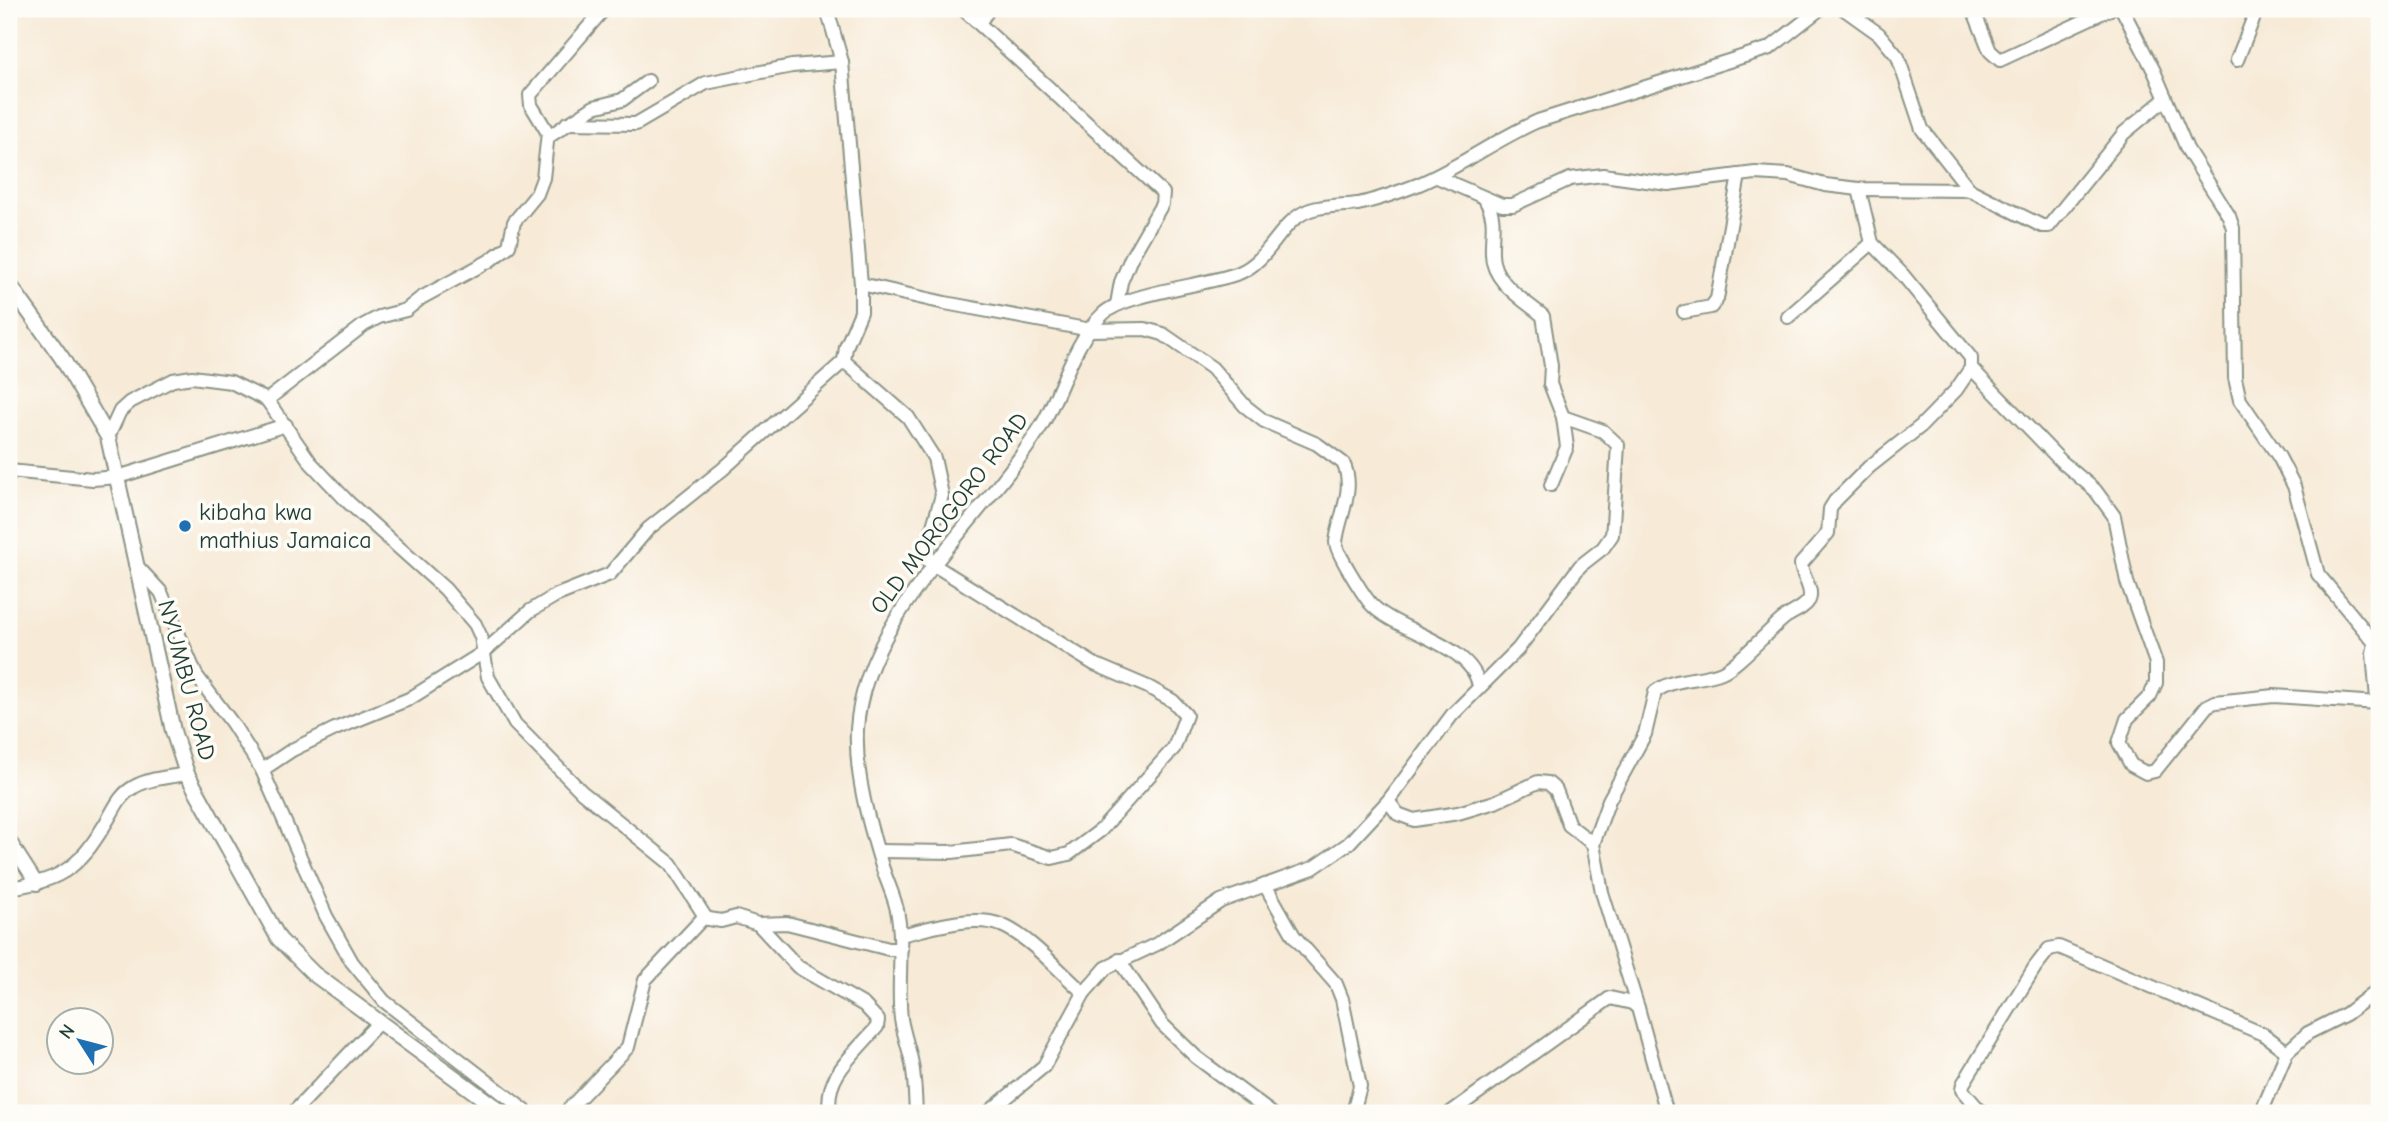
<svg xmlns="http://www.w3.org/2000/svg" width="2388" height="1122" viewBox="0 0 2388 1122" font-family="'Comic Neue',sans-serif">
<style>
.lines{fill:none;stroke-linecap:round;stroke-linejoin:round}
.minor-casing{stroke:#8b9486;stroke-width:16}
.tertiary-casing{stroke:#8b9486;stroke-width:18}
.minor{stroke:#fff;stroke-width:12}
.tertiary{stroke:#fff;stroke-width:14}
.poi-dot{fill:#1f6fb2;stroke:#fdfcf7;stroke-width:2.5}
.labels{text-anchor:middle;stroke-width:7;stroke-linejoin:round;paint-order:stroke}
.poi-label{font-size:24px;fill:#1f3d34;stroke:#fdfcf7;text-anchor:start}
.street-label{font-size:24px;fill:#1f3d34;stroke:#fdfcf7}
</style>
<rect width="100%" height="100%" fill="#fdfcf7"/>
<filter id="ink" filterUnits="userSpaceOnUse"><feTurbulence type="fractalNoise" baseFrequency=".0143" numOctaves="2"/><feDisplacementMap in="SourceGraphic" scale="14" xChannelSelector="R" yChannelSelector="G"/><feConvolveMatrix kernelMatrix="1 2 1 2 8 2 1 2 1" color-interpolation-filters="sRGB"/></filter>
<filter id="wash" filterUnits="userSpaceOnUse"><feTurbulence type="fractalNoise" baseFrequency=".00686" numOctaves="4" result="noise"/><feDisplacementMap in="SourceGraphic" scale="28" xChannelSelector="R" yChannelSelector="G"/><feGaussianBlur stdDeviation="1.57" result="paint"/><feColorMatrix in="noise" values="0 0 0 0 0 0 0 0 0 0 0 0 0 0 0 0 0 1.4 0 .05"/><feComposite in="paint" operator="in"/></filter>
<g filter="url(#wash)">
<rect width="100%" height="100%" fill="#f7ead7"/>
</g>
<g filter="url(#ink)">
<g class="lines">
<defs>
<g id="minor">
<polyline points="827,9 842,62 861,284 861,312 846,347 844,361 908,417 934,458 942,495 927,547 929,562 1094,664 1148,687 1173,701 1186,715 1174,748 1101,830 1069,854 1052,858 1011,845 952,852 878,851"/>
<polyline points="963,9 1163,193 1162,204 1131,258 1121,282 1117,304"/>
<polyline points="1844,9 1879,34 1898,57 1922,129 1970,190"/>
<polyline points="1973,9 1990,51 2000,60 2110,9"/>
<polyline points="2122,9 2154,71 2187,149 2229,216 2233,228 2235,378 2240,400 2279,457 2294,486 2318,574 2374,642"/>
<polyline points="979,23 989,9"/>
<polyline points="2237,60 2257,9"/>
<polyline points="567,123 636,124 706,83 792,66 842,62"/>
<polyline points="548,137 594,107 622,100 648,81"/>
<polyline points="1437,177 1502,205 1513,205 1570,179 1603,175 1668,184 1755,173 1788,175 1825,185 1859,189 1970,190 2042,226 2049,226 2124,133 2164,100"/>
<path d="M1486,201C1497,219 1491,233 1492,254C1492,282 1524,300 1543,316L1551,366L1550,384L1563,417L1567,447L1551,485"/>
<path d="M861,284L945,303L1091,330L1145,329L1163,334L1212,368L1245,406L1264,421L1317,444L1343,463C1356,488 1339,516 1336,542C1335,551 1363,594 1370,603C1395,632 1472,643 1479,686"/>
<polyline points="1684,312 1711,307 1717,299 1739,175"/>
<polyline points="1788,317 1872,243"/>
<polyline points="1971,368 2061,461 2095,490 2114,516 2127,582 2156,663 2156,683 2150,696 2127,719 2119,743 2131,765 2146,773 2155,771 2207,706 2215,702 2274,696 2378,703"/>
<polyline points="267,400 364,325 379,317 406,310 421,298 489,261 509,246 514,222 537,194 543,178 548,133 531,105 530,95 604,9"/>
<polyline points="108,437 120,411 130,402 173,380 192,377 231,382 267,400 311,463 348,502 445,589 475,624 481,637 488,677 515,724 582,792 671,864 706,918"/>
<polyline points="9,471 93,479 118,477 286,425"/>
<polyline points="135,564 161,592 196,675 232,723 262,770 326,916 352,962 384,1001 528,1113"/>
<polyline points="2379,624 2373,653 2379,721"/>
<polyline points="262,770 292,750 335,729 409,699 484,652 530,611 555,596 610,574 648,529 723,469 844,361"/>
<polyline points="1388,801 1398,814 1414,820 1458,813 1495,802 1538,782 1548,783 1556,790 1569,825 1593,844 1602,892 1638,1008"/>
<polyline points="9,840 37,884"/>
<path d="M1593,844L1609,800L1645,734L1655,692C1674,677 1701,681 1722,672C1738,665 1767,632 1783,619C1790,613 1804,609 1809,600C1814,589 1801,575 1801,564L1828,533L1830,509L1835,501L1869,467L1921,426L1956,390L1971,368V358L1903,275L1872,243L1859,189"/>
<polyline points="1265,885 1294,936 1336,984 1342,999 1360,1086 1353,1113"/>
<path d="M9,888C66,880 81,865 110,816C116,805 122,793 134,787C149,778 170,777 187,774"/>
<path d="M758,924L798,967L864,1005L878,1020L877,1027C857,1051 821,1079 831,1113"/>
<path d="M900,935C929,929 971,914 1001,925C1029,936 1061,973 1084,993"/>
<polyline points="1119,960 1162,1024 1196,1057 1271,1113"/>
<polyline points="293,1113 379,1022"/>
<polyline points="565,1113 628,1047 645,980 703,918 721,921 736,917 758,924 787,923 889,949 901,949"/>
<path d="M916,1113C915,1095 915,1076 911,1059C908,1045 903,1032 901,1019C897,984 904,950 898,916C896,898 886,881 881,863C868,820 855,775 857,729C864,616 981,522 1040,428C1062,393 1072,343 1103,314C1125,293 1204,286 1239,273C1271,260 1279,221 1310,210C1325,205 1343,206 1358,204C1377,200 1399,192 1417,185C1459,168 1496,139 1538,121L1770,48L1820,9"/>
<polyline points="988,1113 1044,1066 1084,993 1106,968 1157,944 1221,901 1313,868 1348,844 1388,801 1452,715 1518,649 1580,566 1603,548 1612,535 1613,524 1618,445 1603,431 1563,417"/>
<polyline points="1450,1113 1610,998 1632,1003 1638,1008 1667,1113"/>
<polyline points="1982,1113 1962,1090 1963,1084 2035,967 2049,949 2059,947 2263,1034 2287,1052"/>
<polyline points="2261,1113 2287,1052 2308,1033 2346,1014 2379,989"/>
</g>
<polyline id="tertiary" points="9,284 62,358 108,437 173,731 187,774 279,939 314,974 503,1113"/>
</defs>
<use href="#minor" class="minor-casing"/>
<use href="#tertiary" class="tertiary-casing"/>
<use href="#minor" class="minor"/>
<use href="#tertiary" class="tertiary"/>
</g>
</g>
<circle class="poi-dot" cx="185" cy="526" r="7"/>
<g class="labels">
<g class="poi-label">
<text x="199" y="520">kibaha kwa<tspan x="199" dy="28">mathius Jamaica</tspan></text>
</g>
<g class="street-label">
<text transform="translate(949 513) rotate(-53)" y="8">OLD MOROGORO ROAD</text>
<text transform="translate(187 680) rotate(75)" y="8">NYUMBU ROAD</text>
</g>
</g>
<rect width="2388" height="1122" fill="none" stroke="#fdfcf7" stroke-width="35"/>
<g transform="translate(80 1041) rotate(306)"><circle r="33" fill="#fdfcf7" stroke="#a4b0a9" stroke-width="2"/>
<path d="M0-5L12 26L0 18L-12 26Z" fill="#1f6fb2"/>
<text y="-10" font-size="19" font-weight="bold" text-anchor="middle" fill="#1f3d34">N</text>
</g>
</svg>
